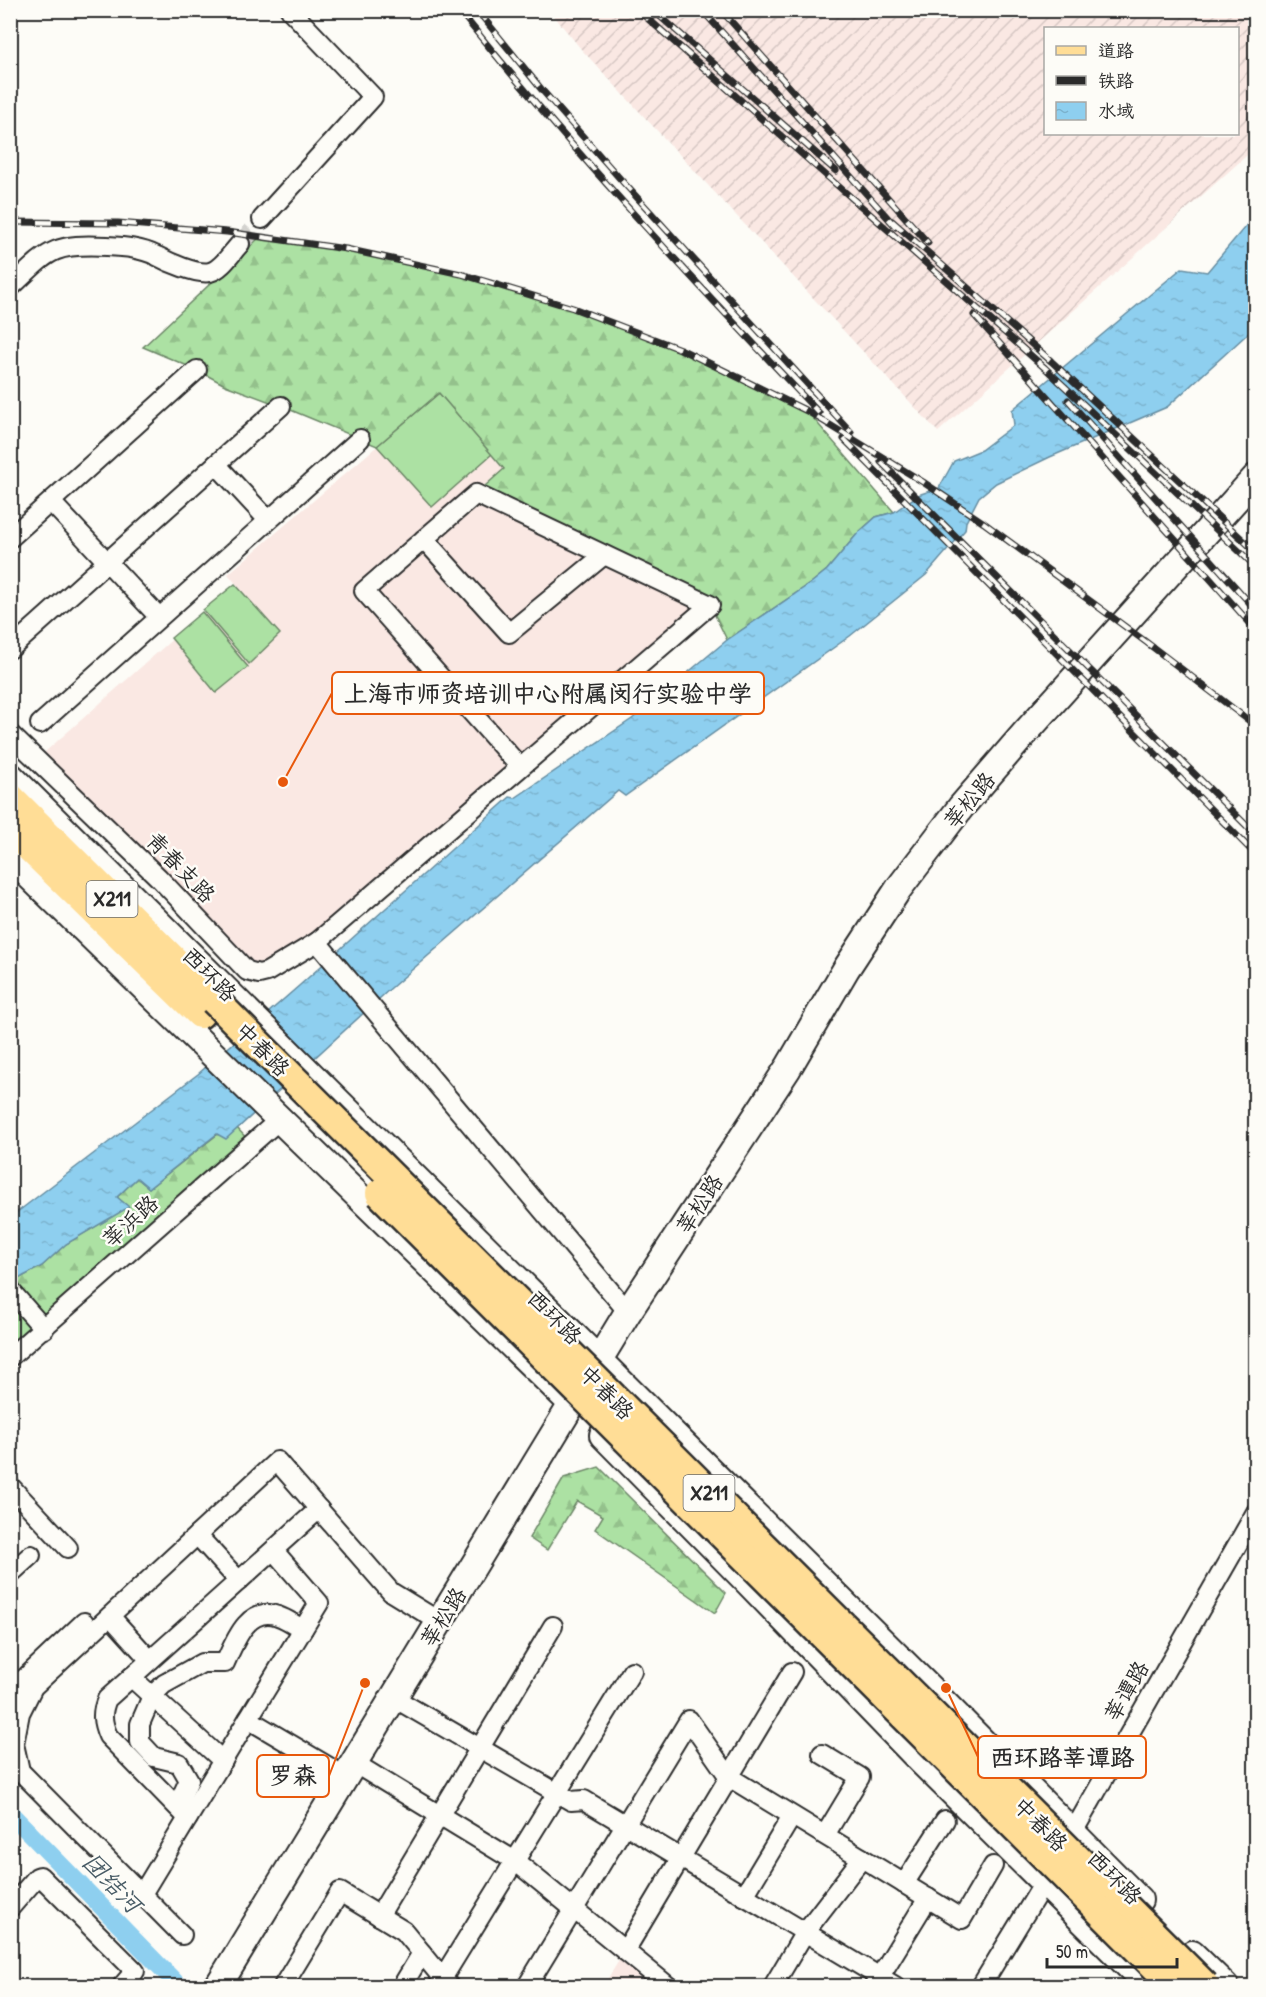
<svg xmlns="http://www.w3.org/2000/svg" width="1266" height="1997" viewBox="0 0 1266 1997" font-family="'Patrick Hand','LXGW WenKai TC',sans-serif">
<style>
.built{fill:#fae8e3}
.industrial{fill:url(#industrial-furrows);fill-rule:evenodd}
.grass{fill:#ace1a3;stroke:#6c8667;stroke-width:1.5}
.forest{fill:url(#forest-firs);stroke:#6c8667;stroke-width:1.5}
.water{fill:url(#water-ripples);stroke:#668da1;stroke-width:1.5}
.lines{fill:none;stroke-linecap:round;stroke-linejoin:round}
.canal{stroke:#8ecfef;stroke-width:18}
.street-tunnel{stroke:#d3d2ce;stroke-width:18;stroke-dasharray:18 9;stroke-linecap:butt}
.street-casing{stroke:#2b2b2b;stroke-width:22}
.secondary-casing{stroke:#2b2b2b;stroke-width:30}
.primary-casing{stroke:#2b2b2b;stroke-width:33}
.street{stroke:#fdfcf7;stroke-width:18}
.secondary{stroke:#fdfcf7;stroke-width:26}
.primary{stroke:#ffdd96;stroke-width:28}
.rail-casing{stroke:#2b2b2b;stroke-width:7}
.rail{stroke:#fdfcf7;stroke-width:4.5;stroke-dasharray:14;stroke-linecap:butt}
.primary-bridge-casing{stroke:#2b2b2b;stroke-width:33;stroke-linecap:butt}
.primary-bridge{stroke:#ffdd96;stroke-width:28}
.labels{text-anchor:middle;stroke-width:5;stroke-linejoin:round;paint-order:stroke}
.shield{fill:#fdfcf7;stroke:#6a6a68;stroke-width:1.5}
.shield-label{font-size:21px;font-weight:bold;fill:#2b2b2b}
.street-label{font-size:22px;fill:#2b2b2b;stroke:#fdfcf7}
.water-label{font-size:24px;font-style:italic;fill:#495c66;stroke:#fdfcf7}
.leader{fill:none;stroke:#e8590c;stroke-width:2}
.callout-dot{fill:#e8590c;stroke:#fdfcf7;stroke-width:2}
.callout{fill:#fdfcf7;stroke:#e8590c;stroke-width:2}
.callout-label{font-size:24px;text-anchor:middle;font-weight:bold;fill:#2b2b2b}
</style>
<defs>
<pattern id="industrial-furrows" width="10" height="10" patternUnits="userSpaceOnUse" patternTransform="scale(1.5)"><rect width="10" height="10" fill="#fae8e3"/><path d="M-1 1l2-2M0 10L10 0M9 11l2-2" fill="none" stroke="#d6c7c3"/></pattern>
<pattern id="forest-firs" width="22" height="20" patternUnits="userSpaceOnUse" patternTransform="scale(1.5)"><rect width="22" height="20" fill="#ace1a3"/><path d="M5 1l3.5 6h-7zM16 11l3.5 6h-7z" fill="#94c18c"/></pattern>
<pattern id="water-ripples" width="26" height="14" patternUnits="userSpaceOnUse" patternTransform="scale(1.5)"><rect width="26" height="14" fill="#8ecfef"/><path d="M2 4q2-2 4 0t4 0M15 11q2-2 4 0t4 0" fill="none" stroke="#7bb2cd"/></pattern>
</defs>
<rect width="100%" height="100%" fill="#fdfcf7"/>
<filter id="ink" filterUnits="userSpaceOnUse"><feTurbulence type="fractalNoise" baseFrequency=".0167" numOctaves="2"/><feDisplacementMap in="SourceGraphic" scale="12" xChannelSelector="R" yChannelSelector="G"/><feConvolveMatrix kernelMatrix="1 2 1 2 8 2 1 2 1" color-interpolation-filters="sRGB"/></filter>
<g filter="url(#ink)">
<g class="built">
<polygon points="439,393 504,469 476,493 710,605 317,942 259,974 37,759 235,584 242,591 228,574"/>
<polygon points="625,1951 668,1986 603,1986"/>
</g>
<path class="industrial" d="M550,11H1255V148L938,432L581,49ZM1046,28H1238V134H1046Z"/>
<g class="grass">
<polygon points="439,393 492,454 432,507 377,446"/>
<polygon points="235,584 280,634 249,664 203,610"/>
<polygon points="202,612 248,667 216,693 171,638"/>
</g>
<g class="forest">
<polygon points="260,237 346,249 461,274 573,308 680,349 807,411 894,512 876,517 858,533 827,570 811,583 727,640 710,605 476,494 504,469 439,393 377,446 281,406 225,385 197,370 143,347"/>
<polygon points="237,1128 252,1144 11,1360 11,1283 42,1266 66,1244 128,1207 117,1197 137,1178 149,1188 218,1134 226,1138"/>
<polygon points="599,1467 726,1593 715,1613 595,1529 603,1516 577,1501 547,1550 529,1538 564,1478"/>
</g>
<polygon class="water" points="1255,215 1255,327 1167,407 1050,457 996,483 979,497 966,522 965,530 926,575 850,636 625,796 618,791 391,988 226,1139 217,1134 149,1188 137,1178 117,1197 129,1207 66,1244 42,1266 11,1283 10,1218 16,1213 198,1074 300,985 510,797 515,798 632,719 727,640 811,583 827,570 858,533 876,517 894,512 918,495 939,488 954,461 981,450 1014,425 1012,410 1182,268 1207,272"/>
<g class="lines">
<polyline class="canal" points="10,1813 179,1986"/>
<polyline class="street-tunnel" points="240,244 262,219"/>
<defs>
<g id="street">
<polyline points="262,219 373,97 290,10"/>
<path d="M10,288C49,251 52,243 107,246C125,247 141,248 157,256C168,262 197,275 210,272C222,269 232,252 240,244"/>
<polyline points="216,464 268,520"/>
<polyline points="51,502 159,617"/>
<polyline points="10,538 197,370"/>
<polyline points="424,539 509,633 604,555"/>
<polyline points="10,649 281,406"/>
<polyline points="40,724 360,439"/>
<polyline points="10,734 159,878 247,971 259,974 267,972 317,942 628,1312"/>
<polyline points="317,942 710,605 476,494 364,591 520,767"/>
<polyline points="10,1290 44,1329"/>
<polyline points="10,1357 280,1119"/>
<polyline points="10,1486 68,1548"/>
<polyline points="197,1535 239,1581"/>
<polyline points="10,1574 31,1555"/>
<polyline points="110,1616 150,1660"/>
<polyline points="131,1677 223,1761"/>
<polyline points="10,1692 84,1622"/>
<polyline points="394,1698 571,1801 584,1800 895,1986"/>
<polyline points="248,1719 319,1603 274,1551"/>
<polyline points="822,1754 860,1777 825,1835"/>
<polyline points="354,1763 515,1861 668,1986"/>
<path d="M177,1806L189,1780L179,1763L154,1757L140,1742V1724L152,1696L164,1684L202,1663H225C235,1641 248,1605 278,1616C287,1619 295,1625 303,1629"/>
<path d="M188,1818L108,1736C102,1722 101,1713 107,1699L319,1509"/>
<polyline points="1068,1841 1256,1512"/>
<polyline points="904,1884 945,1820"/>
<polyline points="142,1894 248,1719 346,1777"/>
<polyline points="744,1896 792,1816"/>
<polyline points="10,1908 37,1877 40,1876 135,1971 122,1986"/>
<polyline points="379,1916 553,1626"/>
<polyline points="182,1935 20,1771 14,1744 20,1713 33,1687 277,1461 391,1592 440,1622"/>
<polyline points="625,1951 792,1672"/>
<polyline points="442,1979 632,1671"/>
<polyline points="283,1986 340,1892 404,1931 449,1986"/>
<polyline points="402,1986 422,1953"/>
<polyline points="527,1986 689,1720 729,1777 962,1919 993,1866"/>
<polyline points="773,1986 805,1932 862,1858"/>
<polyline points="874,1986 928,1898"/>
<polyline points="981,1986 1050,1873"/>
</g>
<g id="secondary">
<polyline points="10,776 936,1695 1139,1900"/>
<polyline points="10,857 565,1397"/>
<polyline points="603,1435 746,1580 921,1761 1149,1986"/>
<polyline points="1192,1954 1225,1986"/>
<polyline points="218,1986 628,1312 788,1068 846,969 899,888 961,807 1025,733 1256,477"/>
</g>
<g id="primary">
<polyline points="10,797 214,1000"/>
<polyline points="10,829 200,1014"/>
</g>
</defs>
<use href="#street" class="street-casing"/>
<use href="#secondary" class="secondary-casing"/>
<use href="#primary" class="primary-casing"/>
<use href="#street" class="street"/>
<use href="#secondary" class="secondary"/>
<use href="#primary" class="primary"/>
<defs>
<g id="rail">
<path d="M459,10C572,151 695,282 819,413"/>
<polyline points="477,10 542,90 622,181 851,432"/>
<polyline points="638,10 1045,368 1256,567"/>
<polyline points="653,10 836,171"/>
<polyline points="702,10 896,227"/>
<polyline points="721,10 928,243"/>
<polyline points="892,221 1051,361 1256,552"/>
<polyline points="10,222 118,223 227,232 346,249 461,274 573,308 680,349 807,411 923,482 984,523 1146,642 1256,726"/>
<polyline points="974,315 1256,630"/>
<polyline points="1068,400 1256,610"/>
<polyline points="844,439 1256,855"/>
<polyline points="881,462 1256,835"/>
</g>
</defs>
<use href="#rail" class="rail-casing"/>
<use href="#rail" class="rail"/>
<defs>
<g id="primary-bridge">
<polyline points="214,1000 1205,1986"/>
<polyline points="380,1193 1175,1986"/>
</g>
</defs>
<use href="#primary-bridge" class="primary-bridge-casing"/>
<use href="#primary-bridge" class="primary-bridge"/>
</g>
</g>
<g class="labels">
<g class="shield">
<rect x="86.5" y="881" width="51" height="36" rx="4.5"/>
<rect x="683.5" y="1475" width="51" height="36" rx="4.5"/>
</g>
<g class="shield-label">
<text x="112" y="906">X211</text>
<text x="709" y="1500">X211</text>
</g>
<g class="street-label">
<text transform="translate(969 800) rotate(-50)" y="8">莘松路</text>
<text transform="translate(181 867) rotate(46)" y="8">青春支路</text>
<text transform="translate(210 974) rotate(45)" y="8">西环路</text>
<text transform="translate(263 1049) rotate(45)" y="8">中春路</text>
<text transform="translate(699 1204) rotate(-57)" y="8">莘松路</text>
<text transform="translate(130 1221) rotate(-42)" y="8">莘浜路</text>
<text transform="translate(555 1317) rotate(45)" y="8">西环路</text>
<text transform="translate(607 1392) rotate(45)" y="8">中春路</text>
<text transform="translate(443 1617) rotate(-58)" y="8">莘松路</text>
<text transform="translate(1126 1691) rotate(-60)" y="8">莘谭路</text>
<text transform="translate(1041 1824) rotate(45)" y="8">中春路</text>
<text transform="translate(1115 1877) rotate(45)" y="8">西环路</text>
</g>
<g class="water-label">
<text transform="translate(112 1883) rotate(46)" y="8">团结河</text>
</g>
</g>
<path class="leader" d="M283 782L332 693M946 1688L978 1757M365 1683L329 1776"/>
<g class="callout-dot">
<circle cx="283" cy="782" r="6"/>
<circle cx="946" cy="1688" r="6"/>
<circle cx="365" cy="1683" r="6"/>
</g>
<g class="callout">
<rect x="332" y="672" width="432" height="42" rx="6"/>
<rect x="978" y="1736" width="168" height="42" rx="6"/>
<rect x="257" y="1755" width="72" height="42" rx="6"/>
</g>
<g class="callout-label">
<text x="548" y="702">上海市师资培训中心附属闵行实验中学</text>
<text x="1062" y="1766">西环路莘谭路</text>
<text x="293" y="1784">罗森</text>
</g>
<rect width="1266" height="1997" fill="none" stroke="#fdfcf7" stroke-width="36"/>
<rect x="18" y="18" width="1230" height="1961" fill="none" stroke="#2b2b2b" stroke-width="2" filter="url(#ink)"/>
<rect x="1044" y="27" width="195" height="108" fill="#fdfcf7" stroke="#a9a8a5" stroke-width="1.5"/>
<rect x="1056" y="46" width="30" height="9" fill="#ffdd96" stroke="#a9a8a5" stroke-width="1.5"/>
<text x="1098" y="57" font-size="18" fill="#2b2b2b">道路</text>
<rect x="1056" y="76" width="30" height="9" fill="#2b2b2b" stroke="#a9a8a5" stroke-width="1.5"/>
<text x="1098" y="87" font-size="18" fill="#2b2b2b">铁路</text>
<rect x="1056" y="102" width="30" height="18" fill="url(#water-ripples)" stroke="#a9a8a5" stroke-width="1.5"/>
<text x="1098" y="117" font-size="18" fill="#2b2b2b">水域</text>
<path d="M1047 1958v9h130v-9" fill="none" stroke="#2b2b2b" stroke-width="3"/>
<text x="1056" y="1958" font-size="18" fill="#2b2b2b" stroke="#fdfcf7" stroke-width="4.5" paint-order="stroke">50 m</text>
</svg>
